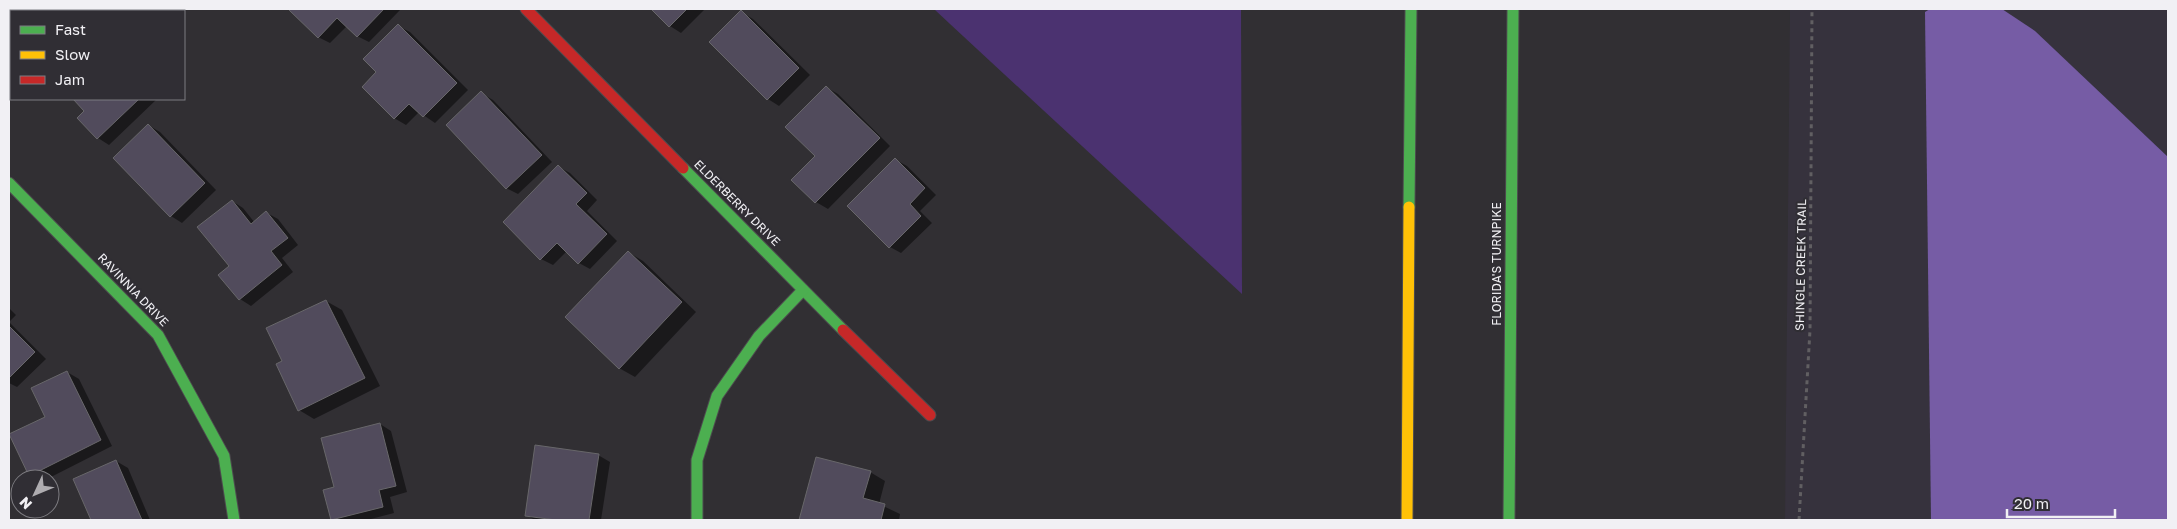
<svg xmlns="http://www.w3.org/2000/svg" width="2177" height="529" viewBox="0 0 2177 529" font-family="'Golos Text',sans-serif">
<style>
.built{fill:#36323d}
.green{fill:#4b3270}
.water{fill:#765ca5}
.shadow{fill:#0007}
.building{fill:#514b5c;stroke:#68676a}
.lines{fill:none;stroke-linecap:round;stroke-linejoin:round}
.fast-casing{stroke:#4d4b4e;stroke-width:13}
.slow-casing{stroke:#4d4b4e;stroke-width:13}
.jam-casing{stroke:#4d4b4e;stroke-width:13}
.path{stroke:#615f62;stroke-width:3;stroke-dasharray:4 4;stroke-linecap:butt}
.fast{stroke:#4caf50;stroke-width:11}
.slow{stroke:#ffc107;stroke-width:11}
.jam{stroke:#c62828;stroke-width:11}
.labels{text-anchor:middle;stroke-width:4;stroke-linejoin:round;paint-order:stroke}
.street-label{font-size:12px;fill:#f1f0f4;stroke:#302e34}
</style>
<rect width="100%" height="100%" fill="#312f33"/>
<polygon class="built" points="1790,9 2168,9 2168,520 1785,520"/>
<polygon class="green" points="934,9 1241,9 1242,294 950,24"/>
<polygon class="water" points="1930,9 2002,9 2035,31 2168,157 2168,520 1931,520 1925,12"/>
<g class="shadow">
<polygon points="9,9 48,9 51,11 11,11 11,50 9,47"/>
<polygon points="290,9 399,9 400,10 369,42 357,36 347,26 330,43 318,37"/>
<polygon points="653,9 705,9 681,33 670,26"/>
<polygon points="741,12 753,19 810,75 779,106 768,99"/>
<polygon points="398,26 410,32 468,90 435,123 419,112 406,125 394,118"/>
<polygon points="826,87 838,94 890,146 828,209 816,202 793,180 817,156"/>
<polygon points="481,93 493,100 552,162 518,194 506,188"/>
<polygon points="75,99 157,99 109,145 98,138 86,111"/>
<polygon points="148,125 160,132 216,190 182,223 171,216"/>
<polygon points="896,160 907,166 936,195 920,211 932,223 901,253 890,247"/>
<polygon points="559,167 570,173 597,200 587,211 617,241 590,269 579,263 567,251 553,265 541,259"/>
<polygon points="232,201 243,208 255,223 267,213 278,219 298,245 282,258 293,272 251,306 240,299 220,275 231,266"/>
<polygon points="628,252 643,261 696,312 635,377 619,368"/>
<polygon points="326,301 342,310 380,386 314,419 299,410"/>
<polygon points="9,308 16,315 9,322 46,359 17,387 9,383"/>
<polygon points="67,372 79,379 112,446 47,479 38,479 30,475 47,417"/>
<polygon points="380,424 391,431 407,492 390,497 394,513 367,520 333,520 335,488"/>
<polygon points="598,455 610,462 601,520 535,520 526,515"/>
<polygon points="817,458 870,472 885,481 879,504 900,514 899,520 800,520"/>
<polygon points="116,461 128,468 150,520 92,520 74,479"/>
</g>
<g class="building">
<polygon points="9,9 45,9 47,11 11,11 11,51 9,49"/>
<polygon points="288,9 384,9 357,37 337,18 318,38"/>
<polygon points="651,9 687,9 669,27"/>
<polygon points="741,10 799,68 767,100 709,42"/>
<polygon points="398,24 457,83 423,117 409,104 394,119 362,87 376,72 363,59"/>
<polygon points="826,86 880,138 815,203 791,180 815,156 785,127"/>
<polygon points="481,91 542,155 506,189 446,125"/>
<polygon points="73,99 139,99 97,139 77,118 84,111"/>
<polygon points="148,124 205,183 170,217 113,158"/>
<polygon points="895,158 925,188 910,204 921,216 889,248 847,206"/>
<polygon points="558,165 587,193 576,204 607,234 578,264 557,243 540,260 503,222"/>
<polygon points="232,200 251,224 266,211 288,238 271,251 282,265 239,300 218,275 229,266 197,227"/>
<polygon points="628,251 682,302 619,369 565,317"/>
<polygon points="326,300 365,378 298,411 276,364 282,361 266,328"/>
<polygon points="9,326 35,352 9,378"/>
<polygon points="67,371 101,440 29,476 9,434 45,417 31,388"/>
<polygon points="380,423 396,486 379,490 383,507 331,520 323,490 334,487 321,438"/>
<polygon points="535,445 599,454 589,520 556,520 525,516"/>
<polygon points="816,457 871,471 863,498 885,504 881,520 799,520"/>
<polygon points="116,460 142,520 91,520 73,479"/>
</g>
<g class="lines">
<defs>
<g id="fast">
<polyline points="683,168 843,330"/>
<polyline points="9,183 158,335 224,456 234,520"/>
<polyline points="1409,207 1411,9"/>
<polyline points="697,520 697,460 717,396 759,336 803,290"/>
<polyline points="1509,520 1513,9"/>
</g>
<polyline id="slow" points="1407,520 1409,207"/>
<g id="jam">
<polyline points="526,9 683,168"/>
<polyline points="843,330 930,415"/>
</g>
</defs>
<use href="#fast" class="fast-casing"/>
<use href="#slow" class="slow-casing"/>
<use href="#jam" class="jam-casing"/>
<polyline class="path" points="1799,520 1810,330 1812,9"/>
<use href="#fast" class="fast"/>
<use href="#slow" class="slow"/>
<use href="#jam" class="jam"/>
</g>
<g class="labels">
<g class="street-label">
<text transform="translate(737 203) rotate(45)" y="4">ELDERBERRY DRIVE</text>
<text transform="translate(1497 264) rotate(-90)" y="4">FLORIDA'S TURNPIKE</text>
<text transform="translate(1801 265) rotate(-89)" y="4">SHINGLE CREEK TRAIL</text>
<text transform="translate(133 290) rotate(46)" y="4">RAVINNIA DRIVE</text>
</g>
</g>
<rect width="2177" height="529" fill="none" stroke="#f1f0f4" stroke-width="20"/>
<rect x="10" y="10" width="175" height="90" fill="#302e34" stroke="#7d7c81"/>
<rect x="20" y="26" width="25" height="8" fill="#4caf50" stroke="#7d7c81"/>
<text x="55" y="35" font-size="15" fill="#f1f0f4">Fast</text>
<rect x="20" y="51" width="25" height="8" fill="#ffc107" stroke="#7d7c81"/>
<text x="55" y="60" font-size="15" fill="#f1f0f4">Slow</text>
<rect x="20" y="76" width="25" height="8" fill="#c62828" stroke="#7d7c81"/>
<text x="55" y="85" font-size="15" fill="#f1f0f4">Jam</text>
<g transform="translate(35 494) rotate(226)"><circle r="24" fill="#302e34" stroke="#7d7c81"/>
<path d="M0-4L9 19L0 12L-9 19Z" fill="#aeacb0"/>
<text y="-8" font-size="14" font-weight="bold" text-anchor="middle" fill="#f1f0f4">N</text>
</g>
<path d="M2007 509v8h108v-8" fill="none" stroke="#f1f0f4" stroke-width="2.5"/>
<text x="2014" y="509" font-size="15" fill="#f1f0f4" stroke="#302e34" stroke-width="4" paint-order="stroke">20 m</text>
</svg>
